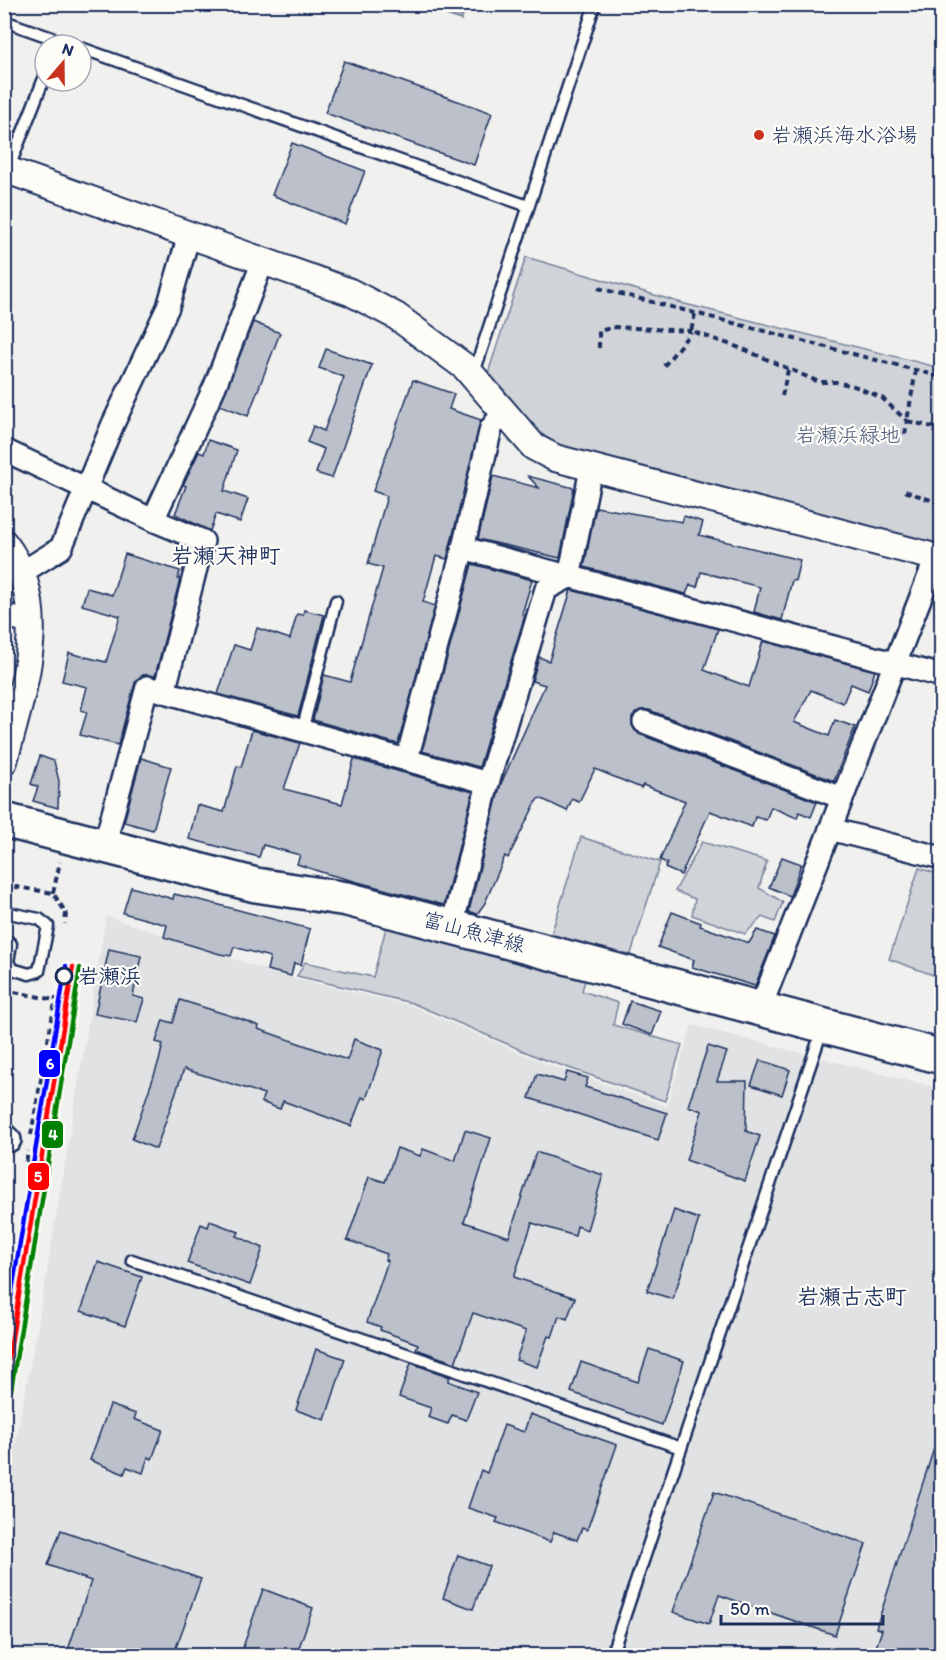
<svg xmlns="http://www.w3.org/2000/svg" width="946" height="1660" viewBox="0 0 946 1660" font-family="Itim,'Klee One',sans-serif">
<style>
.built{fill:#e0e2e3}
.green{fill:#d0d3d8;stroke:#76819b;stroke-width:1.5}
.water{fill:#a7adbd;stroke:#6f7b97;stroke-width:1.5}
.building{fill:#bbc0ca;stroke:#1b2f5e;stroke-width:1.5}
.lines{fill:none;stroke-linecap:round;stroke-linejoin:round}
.service-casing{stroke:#1b2f5e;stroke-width:15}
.minor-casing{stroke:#1b2f5e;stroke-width:26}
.tertiary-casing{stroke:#1b2f5e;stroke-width:30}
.primary-casing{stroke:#1b2f5e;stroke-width:38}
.path{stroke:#1b2f5e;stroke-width:4;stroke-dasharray:6 4.5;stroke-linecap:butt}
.service{stroke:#fdfcf7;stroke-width:10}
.minor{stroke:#fdfcf7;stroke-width:21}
.tertiary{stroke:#fdfcf7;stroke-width:26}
.primary{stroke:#fdfcf7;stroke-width:33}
.tram-1-casing{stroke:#fdfcf7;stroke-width:9}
.tram-2-casing{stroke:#fdfcf7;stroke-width:9}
.tram-3-casing{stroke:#fdfcf7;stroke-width:9}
.tram-1{stroke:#f00;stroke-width:4.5}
.tram-2{stroke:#008000;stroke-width:4.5}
.tram-3{stroke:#00f;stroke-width:4.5}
.poi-dot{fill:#c8321e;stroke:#fdfcf7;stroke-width:2}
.stop-dot{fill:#fdfcf7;stroke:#1b2f5e;stroke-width:3}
.labels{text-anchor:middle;stroke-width:4.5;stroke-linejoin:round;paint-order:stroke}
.poi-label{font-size:21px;fill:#1b2f5e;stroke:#fdfcf7;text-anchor:start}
.park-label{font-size:21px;fill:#48587c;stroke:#fdfcf7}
.street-label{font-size:21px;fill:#1b2f5e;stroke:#fdfcf7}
.stop-label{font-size:21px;font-weight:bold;fill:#1b2f5e;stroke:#fdfcf7;text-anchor:start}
.neighbourhood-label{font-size:22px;font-weight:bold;fill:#1b2f5e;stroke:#fdfcf7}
.line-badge{stroke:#fdfcf7;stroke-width:2}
.badge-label{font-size:16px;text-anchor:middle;font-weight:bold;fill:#fff}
</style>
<rect width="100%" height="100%" fill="#f0f0ee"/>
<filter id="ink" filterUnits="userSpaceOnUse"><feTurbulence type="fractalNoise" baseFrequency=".0167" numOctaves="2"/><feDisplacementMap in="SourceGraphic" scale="12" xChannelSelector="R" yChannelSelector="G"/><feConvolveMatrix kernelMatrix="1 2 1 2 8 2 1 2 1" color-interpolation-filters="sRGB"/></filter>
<g filter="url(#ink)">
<polygon class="built" points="106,916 284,976 409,1005 544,1063 667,1106 692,1025 941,1089 941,1655 5,1656 5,1498 38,1325"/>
<g class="green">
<polygon points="526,257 685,304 941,368 941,550 558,446 519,417 487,376"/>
<polygon points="581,837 660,862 629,960 550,938"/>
<polygon points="702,842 767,861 759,888 783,902 775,922 762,917 745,934 692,915 695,899 675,891"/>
<polygon points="919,868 941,875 941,978 889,959"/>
<polygon points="387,924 586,977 582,991 618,1003 613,1025 682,1045 665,1101 540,1058 412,1003 297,976 305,962 373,977"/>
</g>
<polygon class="water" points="418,5 467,4 467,5 461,20"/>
<g class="building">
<polygon points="344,61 492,113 474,165 325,113"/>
<polygon points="292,143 365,171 345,224 272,195"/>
<polygon points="253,322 280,333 248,416 220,405"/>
<polygon points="326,349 372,365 332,478 316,473 324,449 307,442 313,426 324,431 344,377 319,368"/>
<polygon points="413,380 454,394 449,409 481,420 447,559 436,556 423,602 435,606 398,744 313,720 324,675 350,682 383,568 368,564 387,496 373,491"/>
<polygon points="208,440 237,450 224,491 248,499 240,522 216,514 210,531 175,514 186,486 183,485 199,452 204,454"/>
<polygon points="493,476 539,488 528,476 574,488 560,558 478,539"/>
<polygon points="596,507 682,522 684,516 703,522 699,535 800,560 795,581 792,580 782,620 754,612 760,587 701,572 697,587 690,585 686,594 584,567"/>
<polygon points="125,554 180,571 178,579 180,579 155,676 143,675 135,683 118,745 80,735 87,712 81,710 87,687 62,681 69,653 106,662 120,616 82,605 87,588 112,595"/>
<polygon points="472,564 532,580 522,614 525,615 479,767 422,751"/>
<polygon points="571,590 718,629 704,670 749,687 763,641 875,671 868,691 851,684 843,703 811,690 794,722 829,736 835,720 855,727 834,781 649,710 641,710 632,717 632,725 639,734 817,802 811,817 799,812 797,818 771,807 766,820 755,817 752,827 710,811 681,875 665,868 667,863 660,860 685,801 643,785 641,788 595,769 579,802 572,799 567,811 540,798 537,800 508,858 505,856 485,903 477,914 469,911 500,786 545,685 532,681 539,657 549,661"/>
<polygon points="304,610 324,615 298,716 218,694 234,645 250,650 257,628 290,639 297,614 303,615"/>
<polygon points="252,730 300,743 284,789 342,804 354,759 473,792 444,905 324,873 297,864 300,855 263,845 259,857 189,839 197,805 224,812 237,766 241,767"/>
<polygon points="40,756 54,761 59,781 58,808 33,801 38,787 31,784"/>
<polygon points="141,758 171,767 153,830 124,822"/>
<polygon points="782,857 801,864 790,896 769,887"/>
<polygon points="131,887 173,899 174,894 208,902 310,929 301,965 294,963 291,976 267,970 270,957 234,947 231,956 220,954 164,937 167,925 123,913"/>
<polygon points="672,912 701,923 700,926 749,943 757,930 775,936 755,986 692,967 694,960 658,947"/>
<polygon points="109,949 141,956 133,996 144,999 137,1022 95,1014"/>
<polygon points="180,1000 241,1019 259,1026 258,1029 347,1060 354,1039 383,1050 366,1099 362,1097 351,1126 283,1101 280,1109 261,1102 264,1094 184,1069 156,1149 132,1139 159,1061 163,1044 156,1042 163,1020 173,1023"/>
<polygon points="630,1001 661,1011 652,1035 622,1024"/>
<polygon points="708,1046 727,1052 717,1081 747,1081 746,1131 760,1136 745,1181 686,1160 702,1111 688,1106"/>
<polygon points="760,1060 790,1070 782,1095 751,1085"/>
<polygon points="567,1072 588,1078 585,1087 667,1113 658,1140 529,1098 537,1074 564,1082"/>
<polygon points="465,1130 491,1138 464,1222 509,1237 536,1152 603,1175 587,1230 577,1226 575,1236 532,1223 514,1277 575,1298 567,1319 559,1316 552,1337 548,1336 537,1367 516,1360 526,1331 473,1313 455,1363 416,1349 418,1344 380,1330 381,1327 367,1322 388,1261 385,1260 387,1254 347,1240 369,1177 385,1182 397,1148 420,1156 423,1149 455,1161"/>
<polygon points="674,1210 699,1219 673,1299 647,1291"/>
<polygon points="210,1221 239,1232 237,1236 263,1248 250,1285 187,1263 201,1224 208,1227"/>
<polygon points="98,1262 142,1277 125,1326 81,1311"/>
<polygon points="316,1349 345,1359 325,1420 296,1410"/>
<polygon points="649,1349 684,1361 662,1425 571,1392 581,1362 638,1382"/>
<polygon points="411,1363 450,1377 448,1381 477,1392 466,1420 452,1415 448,1424 428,1417 431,1408 399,1397"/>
<polygon points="110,1405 136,1414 134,1419 163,1430 152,1459 148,1457 143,1473 127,1467 124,1474 90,1460"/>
<polygon points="530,1414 617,1445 587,1530 582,1528 577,1540 554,1532 550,1542 496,1522 498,1518 468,1508 481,1470 487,1473 504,1425 524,1432"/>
<polygon points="938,1436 942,1436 942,1656 873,1656 882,1630 876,1628"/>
<polygon points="714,1492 866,1544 835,1635 719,1595 709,1624 673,1612"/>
<polygon points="61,1530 201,1579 173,1656 66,1656 91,1581 48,1565"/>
<polygon points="458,1555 489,1566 473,1609 443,1598"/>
<polygon points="263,1589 313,1608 296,1656 240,1656"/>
</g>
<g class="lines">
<defs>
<g id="service">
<polyline points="4,21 72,45"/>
<polyline points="81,48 528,206"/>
<polyline points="8,170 45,76"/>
<polyline points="473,376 595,4"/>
<polyline points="302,731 336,601"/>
<polyline points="4,912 39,919 48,926 39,971 29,974 12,969 8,962 11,944 4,938"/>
<polyline points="132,1260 681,1448"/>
<polyline points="611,1656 823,1027"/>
</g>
<g id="minor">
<polyline points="4,450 153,520 215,386 263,261"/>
<polyline points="153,520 203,541 164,692"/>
<polyline points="463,548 491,428 504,412"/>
<polyline points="21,573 61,548 113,424 168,307 189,235"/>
<polyline points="4,614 32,624"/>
<polyline points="644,722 842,798"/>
<polyline points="407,759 463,548 942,676"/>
<polyline points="830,829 942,858"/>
<polyline points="104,847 147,687 488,783"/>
<polyline points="452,926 488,783 546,589 569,577 591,469"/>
<polyline points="760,1009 936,558"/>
<polyline points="4,1134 10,1140"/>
</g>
<g id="tertiary">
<polyline points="4,169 350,292 396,316 465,367 534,447 555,458 942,559"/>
<path d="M4,543C54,606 22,692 4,761"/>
</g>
<polyline id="primary" points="4,820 256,885 347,899 942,1057"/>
</defs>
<use href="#service" class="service-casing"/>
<use href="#minor" class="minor-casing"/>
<use href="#tertiary" class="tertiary-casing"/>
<use href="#primary" class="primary-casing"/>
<g class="path">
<polyline points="598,288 942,377"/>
<polyline points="695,314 691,331 743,349 819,382 836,382 854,386 882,398 907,421 905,435"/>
<polyline points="599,348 599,331 615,327 691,331"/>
<polyline points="664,366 691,332"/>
<polyline points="916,370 907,421 942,429"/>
<polyline points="782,396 788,370"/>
<polyline points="905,491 942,504"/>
<polyline points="4,885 53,893 66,913 65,924"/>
<polyline points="53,893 60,862"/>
<polyline points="4,990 55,1000"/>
<polyline points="31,1135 56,997"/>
<polyline points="4,1269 18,1259 29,1187 26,1164 28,1151"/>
</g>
<use href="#service" class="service"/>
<use href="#minor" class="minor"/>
<use href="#tertiary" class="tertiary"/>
<use href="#primary" class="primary"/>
<defs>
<polyline id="tram-1" points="4,1386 73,967"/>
<polyline id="tram-2" points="11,1390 80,968"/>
<polyline id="tram-3" points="4,1339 66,966"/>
</defs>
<use href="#tram-1" class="tram-1-casing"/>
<use href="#tram-2" class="tram-2-casing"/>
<use href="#tram-3" class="tram-3-casing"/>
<use href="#tram-1" class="tram-1"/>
<use href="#tram-2" class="tram-2"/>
<use href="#tram-3" class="tram-3"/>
</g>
</g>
<circle class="poi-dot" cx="759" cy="135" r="6"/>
<circle class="stop-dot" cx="64" cy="976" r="8"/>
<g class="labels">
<g class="poi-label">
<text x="771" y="142">岩瀬浜海水浴場</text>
</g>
<g class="park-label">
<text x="848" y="442">岩瀬浜緑地</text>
</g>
<g class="street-label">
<text transform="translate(474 932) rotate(15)" y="7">富山魚津線</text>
</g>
<g class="stop-label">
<text x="78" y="983">岩瀬浜</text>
</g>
<g class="neighbourhood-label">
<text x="226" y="563">岩瀬天神町</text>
<text x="852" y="1304">岩瀬古志町</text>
</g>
</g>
<g class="line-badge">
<rect x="38" y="1049" width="23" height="29" rx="6" fill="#00f"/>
<rect x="41" y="1120" width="23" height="29" rx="6" fill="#008000"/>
<rect x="27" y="1162" width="23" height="29" rx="6" fill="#f00"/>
</g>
<g class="badge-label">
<text x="50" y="1069">6</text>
<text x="53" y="1140">4</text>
<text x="38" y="1182">5</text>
</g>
<rect width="946" height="1660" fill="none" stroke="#fdfcf7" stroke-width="24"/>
<rect x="12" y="12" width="922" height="1636" fill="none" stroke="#1b2f5e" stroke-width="2" filter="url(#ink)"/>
<g transform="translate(63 63) rotate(20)"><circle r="28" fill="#fdfcf7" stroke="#a3aaba" stroke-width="1.5"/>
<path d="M0-4.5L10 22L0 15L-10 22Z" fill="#c8321e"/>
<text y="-9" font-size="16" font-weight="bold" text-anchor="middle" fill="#1b2f5e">N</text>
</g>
<path d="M721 1615v9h162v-9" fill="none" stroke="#1b2f5e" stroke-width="3"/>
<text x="730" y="1615" font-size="18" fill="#1b2f5e" stroke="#fdfcf7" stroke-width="4.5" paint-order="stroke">50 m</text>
</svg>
